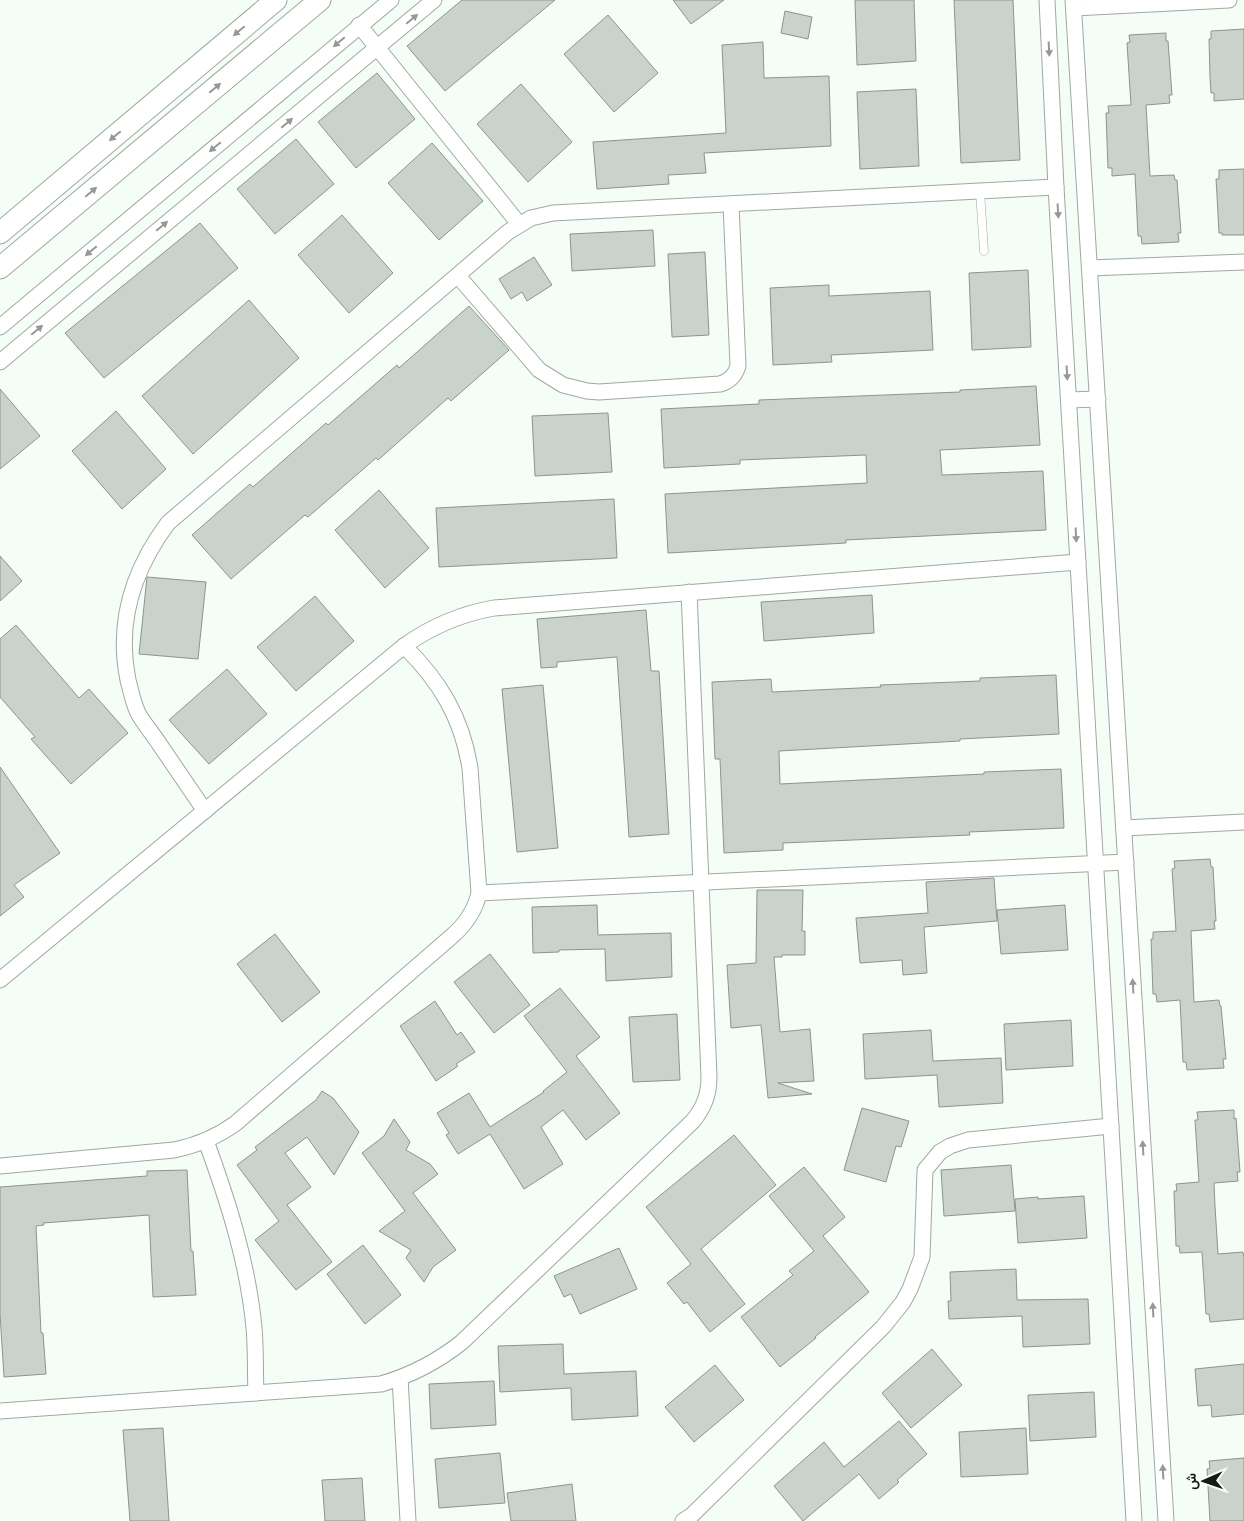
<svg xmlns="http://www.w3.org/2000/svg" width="1244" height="1521" viewBox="0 0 1244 1521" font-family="'Playfair Display',Vazirmatn,serif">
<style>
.building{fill:#cad2cc;stroke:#8d948f}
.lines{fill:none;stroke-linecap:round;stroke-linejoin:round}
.lane-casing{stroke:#a0a8a2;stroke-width:9}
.street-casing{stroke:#a0a8a2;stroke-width:17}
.secondary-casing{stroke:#a0a8a2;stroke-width:23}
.lane{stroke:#fff;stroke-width:8}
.street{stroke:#fff;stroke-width:15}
.secondary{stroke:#fff;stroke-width:21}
.oneway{fill:#969897}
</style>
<rect width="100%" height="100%" fill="#f5fdf7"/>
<g class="building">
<polygon points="462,0 555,0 445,91 407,46"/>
<polygon points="673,0 724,0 691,24"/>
<polygon points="855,0 914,0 916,61 857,65"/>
<polygon points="954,0 1013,0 1020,160 961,163"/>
<polygon points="785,11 812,17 808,39 781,33"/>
<polygon points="608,15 658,73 614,112 564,54"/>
<polygon points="1244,29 1244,99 1214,101 1214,93 1211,93 1210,77 1209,39 1211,39 1211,31"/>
<polygon points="1166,33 1166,41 1168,41 1172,95 1169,95 1170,103 1146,105 1150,176 1174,175 1175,180 1177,180 1181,233 1178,233 1179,242 1142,244 1141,236 1138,236 1135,174 1112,176 1112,168 1108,168 1106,113 1109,113 1108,106 1131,105 1127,43 1130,42 1129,35"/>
<polygon points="763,42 764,78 829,76 831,146 704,153 706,173 668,175 669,184 597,189 593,142 726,133 722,45"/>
<polygon points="377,73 415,119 356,168 318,122"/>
<polygon points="521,84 572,142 528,182 477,124"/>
<polygon points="916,89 919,166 860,169 857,92"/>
<polygon points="296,139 334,184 275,234 237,189"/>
<polygon points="432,143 483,201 439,240 388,183"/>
<polygon points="1244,169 1244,235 1222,235 1222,233 1219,233 1217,195 1216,179 1219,179 1219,170"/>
<polygon points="342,215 393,273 349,313 298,255"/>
<polygon points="200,223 238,268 104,378 65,333"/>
<polygon points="653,230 655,266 572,271 570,234"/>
<polygon points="705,252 709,335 672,337 668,254"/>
<polygon points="534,257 552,285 527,301 522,292 511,299 499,279"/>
<polygon points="1028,270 1031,347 972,350 969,273"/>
<polygon points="829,285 829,296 930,291 933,350 831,355 832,362 773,365 770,288"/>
<polygon points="249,300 299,358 193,454 142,396"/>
<polygon points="469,306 509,350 451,401 448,398 378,460 376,458 308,517 305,515 231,579 192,535 250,484 253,487 326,423 328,425 397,365 399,368"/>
<polygon points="1036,386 1040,445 940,450 942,475 1043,471 1046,530 846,540 846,543 668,553 665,494 867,483 866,455 740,460 740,464 664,468 661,409 759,404 759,400 960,392 960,390"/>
<polygon points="0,389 40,436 0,469"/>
<polygon points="116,411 166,469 122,509 72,451"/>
<polygon points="608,413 612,472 535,476 532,416"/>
<polygon points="379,490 429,548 385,588 335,530"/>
<polygon points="614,499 617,558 439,567 436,508"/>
<polygon points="0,556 22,581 0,601"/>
<polygon points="147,577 206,582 198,659 139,654"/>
<polygon points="872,595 874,633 764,641 761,602"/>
<polygon points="315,596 354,641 296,691 257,647"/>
<polygon points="646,610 651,671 659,671 669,834 629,837 617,657 557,662 557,667 541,668 537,619"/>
<polygon points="16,625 79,698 89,689 128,733 71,784 31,739 35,737 0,697 0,639"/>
<polygon points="227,669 267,714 209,764 169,720"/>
<polygon points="1056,675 1059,734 960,739 960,741 779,751 780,784 984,774 984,772 1061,769 1064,828 969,832 970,835 783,843 783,850 724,853 720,759 715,759 712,682 771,679 772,692 881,687 880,685 980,681 980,678"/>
<polygon points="543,685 558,848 517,852 502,689"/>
<polygon points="0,767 60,853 14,885 24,897 0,916"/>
<polygon points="1210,859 1211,867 1213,867 1216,921 1214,921 1215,929 1191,931 1194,1002 1219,1000 1220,1006 1221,1006 1226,1059 1223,1059 1224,1068 1187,1070 1186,1062 1183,1062 1180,1000 1157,1002 1156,994 1153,994 1151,939 1153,939 1153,932 1176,931 1172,869 1175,868 1174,861"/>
<polygon points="994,878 997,921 924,927 927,973 903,975 902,960 860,963 856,918 928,913 926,882"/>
<polygon points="757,890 803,890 802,931 805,931 805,955 782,955 782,957 774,957 780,1032 810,1029 814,1081 778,1083 812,1094 768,1098 761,1025 731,1028 727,965 756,963"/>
<polygon points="597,905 598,935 671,933 672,977 606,981 605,949 559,950 559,952 533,953 532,907"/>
<polygon points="1065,905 1068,950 1001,954 997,910"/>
<polygon points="275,934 320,992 282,1022 237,964"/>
<polygon points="490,954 530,1005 494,1033 454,982"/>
<polygon points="560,988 600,1037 576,1056 620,1113 586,1140 563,1110 541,1127 563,1164 524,1189 490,1134 458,1154 446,1135 449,1133 437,1113 469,1093 490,1127 544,1092 543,1091 567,1072 524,1016"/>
<polygon points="435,1001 457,1035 461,1032 475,1052 456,1064 458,1066 436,1081 400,1026"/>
<polygon points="677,1014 680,1080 633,1082 629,1017"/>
<polygon points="1071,1020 1073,1066 1006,1070 1004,1024"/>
<polygon points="931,1030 933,1061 1001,1058 1003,1103 939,1107 937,1075 865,1079 863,1034"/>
<polygon points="322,1091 333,1098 359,1132 334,1175 307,1137 285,1153 311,1187 287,1205 332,1262 296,1290 255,1240 279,1221 237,1165 257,1150 255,1147 316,1100"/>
<polygon points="862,1108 909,1121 901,1147 896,1146 886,1182 844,1170"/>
<polygon points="1234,1110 1234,1119 1236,1118 1240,1172 1237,1172 1238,1181 1214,1183 1215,1206 1218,1254 1243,1252 1244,1258 1244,1319 1210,1322 1209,1314 1206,1314 1202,1252 1180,1253 1179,1246 1176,1246 1174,1191 1177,1191 1176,1184 1199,1182 1195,1120 1198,1120 1197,1112"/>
<polygon points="394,1119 410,1142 406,1150 430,1164 438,1174 413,1193 456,1250 433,1267 424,1282 406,1258 411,1250 379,1231 405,1211 362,1153 384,1136"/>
<polygon points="734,1135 776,1185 701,1249 745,1304 710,1332 687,1302 684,1304 667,1283 691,1264 646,1207"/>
<polygon points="1011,1165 1015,1211 944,1216 941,1170"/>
<polygon points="804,1167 845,1217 823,1236 869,1292 815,1337 816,1338 780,1367 741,1317 793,1275 789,1271 814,1251 769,1196"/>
<polygon points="187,1170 191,1251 193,1251 196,1295 153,1297 149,1215 43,1223 44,1225 36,1226 41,1333 43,1333 46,1374 4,1377 0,1314 0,1187 147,1176 147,1171"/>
<polygon points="1084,1196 1087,1238 1018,1243 1015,1199 1038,1197 1038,1199"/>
<polygon points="363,1245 401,1295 365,1324 327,1274"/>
<polygon points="619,1248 637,1289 580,1314 571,1294 564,1297 554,1276"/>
<polygon points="1016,1269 1017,1300 1088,1299 1090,1344 1023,1347 1022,1316 949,1319 948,1301 951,1301 950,1272"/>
<polygon points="563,1344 564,1374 636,1371 638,1416 572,1420 571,1388 500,1392 498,1346"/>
<polygon points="932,1349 962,1385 911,1428 882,1393"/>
<polygon points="1244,1364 1244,1414 1212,1417 1211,1405 1198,1406 1195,1369"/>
<polygon points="715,1365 744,1400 694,1442 665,1407"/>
<polygon points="494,1381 496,1425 431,1429 429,1384"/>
<polygon points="1094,1392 1096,1437 1030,1441 1028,1395"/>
<polygon points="899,1421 927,1454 897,1480 899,1482 879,1499 859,1474 803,1521 774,1486 824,1442 844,1467"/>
<polygon points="163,1428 169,1521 130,1521 123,1430"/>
<polygon points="1026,1428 1028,1474 961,1477 959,1432"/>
<polygon points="500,1453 505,1503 439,1508 435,1459"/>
<polygon points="1244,1458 1244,1521 1210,1521 1207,1469 1210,1468 1209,1461"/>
<polygon points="362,1478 365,1521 325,1521 322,1480"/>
<polygon points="572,1484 576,1521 511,1521 507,1493"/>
</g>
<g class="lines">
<defs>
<polyline id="lane" points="980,191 984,251"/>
<g id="street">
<polyline points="1047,0 1056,187 1134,1521"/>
<polyline points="1073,0 1166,1521"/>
<polyline points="1074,8 1229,0"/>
<polyline points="359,25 519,224"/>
<polyline points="1090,268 1244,262"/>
<path d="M458,276L539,370L563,385L587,391L599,392L720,384C730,381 735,376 738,366L731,204"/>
<polyline points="0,327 391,0"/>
<polyline points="0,362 434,0"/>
<polyline points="1069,400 1098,399"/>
<path d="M205,811C190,789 175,767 160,745C153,734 144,724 138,713C133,703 131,691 128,680C116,621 133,570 168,523L508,232L531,218L553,213L1056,187"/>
<polyline points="1124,828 1244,822"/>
<polyline points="479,893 1126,862"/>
<path d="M0,980L404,646C432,626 460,614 494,608L1078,562"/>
<path d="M206,1141C228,1201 248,1263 254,1328C256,1349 255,1371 256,1393"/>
<path d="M0,1166L174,1150C198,1145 217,1137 236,1123L451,937C465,925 475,911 479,893L470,768C462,718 440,681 404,646"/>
<polyline points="400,1378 408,1521"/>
<path d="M0,1411L381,1384C412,1375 437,1362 462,1342L693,1121C704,1107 709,1095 709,1077L689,592"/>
<polyline points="683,1521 692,1515 883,1327 903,1302 910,1289 922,1257 925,1170 940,1152 950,1146 968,1140 1111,1126"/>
</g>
<g id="secondary">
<polyline points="0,233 276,0"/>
<polyline points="0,268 320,0"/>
</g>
</defs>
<use href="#lane" class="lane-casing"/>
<use href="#street" class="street-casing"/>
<use href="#secondary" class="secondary-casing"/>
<use href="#lane" class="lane"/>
<use href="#street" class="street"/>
<use href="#secondary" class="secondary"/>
</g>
<defs><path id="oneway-solid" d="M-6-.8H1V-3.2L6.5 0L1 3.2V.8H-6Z" transform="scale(1.25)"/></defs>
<g class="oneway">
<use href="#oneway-solid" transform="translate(412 19) rotate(-40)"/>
<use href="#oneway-solid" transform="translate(239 31) rotate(140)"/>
<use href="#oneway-solid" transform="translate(339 42) rotate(140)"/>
<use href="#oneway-solid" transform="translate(1049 49) rotate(87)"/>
<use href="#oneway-solid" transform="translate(215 88) rotate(-40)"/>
<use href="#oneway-solid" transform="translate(287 123) rotate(-40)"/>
<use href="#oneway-solid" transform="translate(115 136) rotate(140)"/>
<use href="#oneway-solid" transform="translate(215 147) rotate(140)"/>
<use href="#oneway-solid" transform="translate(91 192) rotate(-40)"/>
<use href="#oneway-solid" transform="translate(1058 211) rotate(87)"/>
<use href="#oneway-solid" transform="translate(162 226) rotate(-40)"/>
<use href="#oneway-solid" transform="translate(91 251) rotate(140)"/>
<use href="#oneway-solid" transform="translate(37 330) rotate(-40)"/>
<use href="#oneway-solid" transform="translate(1067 373) rotate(87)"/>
<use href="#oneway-solid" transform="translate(1076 535) rotate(87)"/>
<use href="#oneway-solid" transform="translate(1133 986) rotate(-93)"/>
<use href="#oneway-solid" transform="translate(1143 1148) rotate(-93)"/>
<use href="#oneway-solid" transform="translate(1153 1310) rotate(-93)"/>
<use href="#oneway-solid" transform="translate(1163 1472) rotate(-93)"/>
</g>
<g transform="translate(1204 1481) rotate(268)" stroke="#f5fdf7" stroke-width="4" paint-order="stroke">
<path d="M0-4L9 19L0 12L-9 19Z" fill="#161917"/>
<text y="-8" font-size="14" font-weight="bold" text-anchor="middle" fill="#161917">ش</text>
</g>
</svg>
